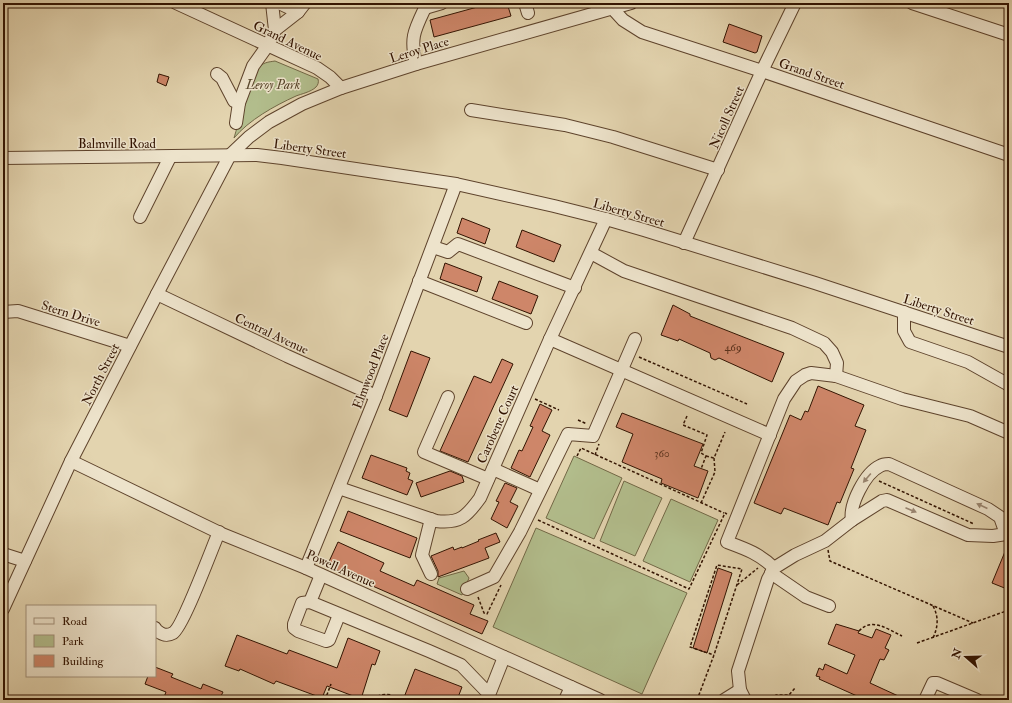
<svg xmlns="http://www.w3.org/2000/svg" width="1012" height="703" viewBox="0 0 1012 703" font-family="'IM FELL Double Pica',serif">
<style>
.green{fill:#b2bd8c;stroke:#726846}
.building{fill:#ce8669;stroke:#321301}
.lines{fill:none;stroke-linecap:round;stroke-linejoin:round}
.minor-casing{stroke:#5e432c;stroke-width:14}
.path{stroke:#321301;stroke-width:1.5;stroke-dasharray:3 2;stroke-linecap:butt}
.minor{stroke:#ede3cb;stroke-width:12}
.oneway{fill:#998570}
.labels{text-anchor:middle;stroke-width:3;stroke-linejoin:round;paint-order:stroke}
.number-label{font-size:11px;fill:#59301b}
.street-label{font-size:13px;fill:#321301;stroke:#ede3cb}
.park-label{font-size:13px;font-style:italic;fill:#58462b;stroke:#ede3cb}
</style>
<rect width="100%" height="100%" fill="#e3d4af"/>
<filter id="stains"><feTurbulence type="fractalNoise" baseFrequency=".005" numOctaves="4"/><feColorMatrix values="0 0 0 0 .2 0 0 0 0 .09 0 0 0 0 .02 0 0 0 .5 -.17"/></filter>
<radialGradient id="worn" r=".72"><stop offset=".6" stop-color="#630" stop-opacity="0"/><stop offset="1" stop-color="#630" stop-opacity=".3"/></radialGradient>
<g class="green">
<path d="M275,61L318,79C319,82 318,85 316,87C311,92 301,94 296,96C274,106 249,120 234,138C238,125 251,73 260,66C265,62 269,62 275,61Z"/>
<polygon points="574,456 622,478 594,539 546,518"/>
<polygon points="624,481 662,498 635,556 600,541"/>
<polygon points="671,499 718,520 690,582 643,561"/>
<polygon points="536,528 687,593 642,694 493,627"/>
<polygon points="464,571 469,578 462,595 437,584 439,578"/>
</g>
<g class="building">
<polygon points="492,3 507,3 511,16 434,37 430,20"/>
<polygon points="729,24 762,36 757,52 755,53 723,42"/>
<polygon points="159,74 169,77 166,86 157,82"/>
<polygon points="462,218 490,229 485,244 457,233"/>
<polygon points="522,230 561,245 554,262 516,247"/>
<polygon points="445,263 482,277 477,292 440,279"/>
<polygon points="499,281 538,296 531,314 492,299"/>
<polygon points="673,305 690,314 690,316 784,353 772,382 719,358 715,360 711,358 710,353 679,339 678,341 661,335"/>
<polygon points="411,351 430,358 407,417 389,410"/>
<polygon points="502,359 513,364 468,462 440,451 474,376 491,383"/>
<polygon points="818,386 864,405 855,426 866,430 851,468 854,469 840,503 837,502 828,525 784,508 781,514 754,503 790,415 801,420 805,411 808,412"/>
<polygon points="540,404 552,410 542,431 550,435 530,477 511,468 519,450 522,451 533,427 530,426"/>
<polygon points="622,413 703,444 694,466 708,471 698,498 661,483 662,479 622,462 633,434 616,427"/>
<polygon points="371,455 407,468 406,471 410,473 408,479 413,481 407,495 362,478"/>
<polygon points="450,471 462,476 464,482 421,497 416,483"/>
<polygon points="505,483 517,488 510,502 518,506 507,528 491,519 499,502 496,501"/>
<polygon points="348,511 417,538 410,558 340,531"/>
<polygon points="496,533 500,542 485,548 489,558 438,577 438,571 431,556 453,547 454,550 462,547 462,548 479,541 478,540"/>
<polygon points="338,542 384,563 380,571 414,586 417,580 474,605 470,614 488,621 482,634 327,566"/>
<polygon points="1009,542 1009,583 1007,589 992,583"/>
<polygon points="718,568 732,573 707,653 693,648"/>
<polygon points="836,624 859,631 858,633 872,638 876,629 891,635 885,648 889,650 884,660 880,659 870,683 907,700 866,700 819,679 820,677 816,676 819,668 823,670 825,664 847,674 855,655 828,644"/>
<polygon points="237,635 287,654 289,650 337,668 348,638 380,651 375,665 372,664 361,699 327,686 322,698 276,681 274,684 240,669 239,671 225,666"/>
<polygon points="155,667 173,674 171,677 201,689 203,684 223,692 219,700 173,700 164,697 166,692 145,684 148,676 155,676"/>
<polygon points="415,669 462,687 457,700 403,700"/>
</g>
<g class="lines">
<defs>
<g id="minor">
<polyline points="176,3 317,68 330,77 341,88"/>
<polyline points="272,3 275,30"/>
<polyline points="279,3 298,12"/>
<polyline points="525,3 528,13"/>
<polyline points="912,3 1009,35"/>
<polyline points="425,8 442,3"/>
<polyline points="612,8 623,20 642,32 762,71 1009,155"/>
<path d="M416,64C410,38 414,31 425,8L426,3"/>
<polyline points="217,74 222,78 234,101 239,103"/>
<polyline points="471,110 565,125 613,137 718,170"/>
<polyline points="236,123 239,103 253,66 268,45 275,30 298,12 305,3"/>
<polyline points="3,158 257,155 282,158 456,184 554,206 606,219 644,230 815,283 1009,347"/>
<polyline points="140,217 170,157"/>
<polyline points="684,243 762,71 795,3"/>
<polyline points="433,247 448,252 458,244 575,288"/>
<polyline points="591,253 624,271 792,328 824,343 832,352 837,363 836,376"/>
<polyline points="419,281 526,323"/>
<polyline points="157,294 287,356 376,396"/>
<polyline points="3,312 18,311 130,346"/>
<polyline points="904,312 904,331 910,342 968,362 1009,385"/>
<polyline points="550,339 770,435"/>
<polyline points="448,397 424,452 488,479"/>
<polyline points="71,461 222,534 306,568 600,700"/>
<polyline points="493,469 540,490"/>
<path d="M339,488L436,521C460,524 467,516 480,498L550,339L606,219"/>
<path d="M852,520C849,505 865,473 880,466C883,464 887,464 889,464L988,509L1000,517L1006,534"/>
<polyline points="3,554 25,561"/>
<polyline points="306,568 376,396 456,184"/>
<path d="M774,568C760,554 746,549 727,542L784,399L796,381L805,375L811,373L836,376L902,399L970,416L1009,433"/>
<polyline points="771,573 806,597 829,606"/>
<polyline points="431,574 422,555 431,519"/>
<polyline points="321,575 310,602 429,651 461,665 489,694"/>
<polyline points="467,589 494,577 520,532 568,434 593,436 635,339"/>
<polyline points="310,602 302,603 294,624 294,628 298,631 326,641 329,640 339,615"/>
<polyline points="3,609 71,461 157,294 230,155 249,137 269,122 302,104 341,88 416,64 631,3"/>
<path d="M155,628L156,630C161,634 166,637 173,633C183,627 212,548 219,532"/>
<polyline points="487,700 504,657"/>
<polyline points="565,700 571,687"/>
<polyline points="724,700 740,690"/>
<polyline points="745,700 740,690 738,671 768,579 774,568 795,555 825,541 852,520 882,501 887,500 968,535 993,536 1006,534 1009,535"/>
<polyline points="925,700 933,683 937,683 977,700"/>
</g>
</defs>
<use href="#minor" class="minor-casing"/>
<g class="path">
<polyline points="639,357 747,404"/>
<polyline points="535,399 559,410"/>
<polyline points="687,416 683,425 707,435 701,453 706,456 701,469"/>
<polyline points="578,420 587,424"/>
<polyline points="595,455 599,444"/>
<polyline points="577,456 581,448 724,513"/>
<polyline points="706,456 714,458"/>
<polyline points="879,481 974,524"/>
<polyline points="701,503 715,472 714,458 725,432"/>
<polyline points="538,520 689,589 725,513 727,514"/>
<polyline points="828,550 830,561 973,623"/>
<polyline points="737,585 758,568"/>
<polyline points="478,597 484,613 487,614 501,585"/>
<polyline points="1009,597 1007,600 1009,609"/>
<path d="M933,606C939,617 938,627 933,638"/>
<path d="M859,631C872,617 887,629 902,636"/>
<polyline points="917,643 1009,610"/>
<polyline points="325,700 331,684"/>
<path d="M374,700C377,694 386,694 392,695"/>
<polyline points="697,700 714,655 742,569 717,565 690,647 714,655"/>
<polyline points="772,700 776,695 789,695 795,688"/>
</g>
<use href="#minor" class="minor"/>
</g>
<defs><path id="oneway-solid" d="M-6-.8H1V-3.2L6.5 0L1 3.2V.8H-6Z"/></defs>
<g class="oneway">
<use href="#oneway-solid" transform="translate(867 478) rotate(130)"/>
<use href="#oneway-solid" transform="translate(982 506) rotate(-155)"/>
<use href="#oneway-solid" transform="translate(911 510) rotate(23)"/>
</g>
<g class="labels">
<g class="number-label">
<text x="733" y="351">469</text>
<text x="662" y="457">360</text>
</g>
<g class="street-label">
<text transform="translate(288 40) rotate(26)" y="5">Grand Avenue</text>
<text transform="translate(419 49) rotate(-17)" y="5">Leroy Place</text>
<text transform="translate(812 73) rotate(19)" y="5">Grand Street</text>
<text transform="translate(726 117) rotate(-66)" y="5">Nicoll Street</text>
<text x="117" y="148">Balmville Road</text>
<text transform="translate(310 148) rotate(8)" y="5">Liberty Street</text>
<text transform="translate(629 212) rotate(16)" y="5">Liberty Street</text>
<text transform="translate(939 309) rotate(18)" y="5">Liberty Street</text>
<text transform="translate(71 313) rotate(17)" y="5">Stern Drive</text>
<text transform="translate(272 333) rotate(25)" y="5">Central Avenue</text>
<text transform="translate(370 371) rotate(-69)" y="5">Elmwood Place</text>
<text transform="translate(100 374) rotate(-63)" y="5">North Street</text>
<text transform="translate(497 424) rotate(-66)" y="5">Carobene Court</text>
<text transform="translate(341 568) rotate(24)" y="5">Powell Avenue</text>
</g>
<g class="park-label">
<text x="273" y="89">Leroy Park</text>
</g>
</g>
<rect width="1012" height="703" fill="none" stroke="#e3d4af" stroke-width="16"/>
<rect x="4" y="4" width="1004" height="695" fill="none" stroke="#321301" stroke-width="2"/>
<rect x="8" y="8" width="996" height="687" fill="none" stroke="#321301"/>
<rect x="26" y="605" width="130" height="72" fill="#ede3cb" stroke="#a2907a"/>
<rect x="34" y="618" width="20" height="6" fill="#ede3cb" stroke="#a2907a"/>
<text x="62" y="625" font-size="12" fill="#321301">Road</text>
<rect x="34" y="635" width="20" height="12" fill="#b2bd8c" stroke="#a2907a"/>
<text x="62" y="645" font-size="12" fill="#321301">Park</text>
<rect x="34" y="655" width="20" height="12" fill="#ce8669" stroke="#a2907a"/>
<text x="62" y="665" font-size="12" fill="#321301">Building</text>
<g transform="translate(966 657) rotate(290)" stroke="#ede3cb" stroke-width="3" paint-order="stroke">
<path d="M0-3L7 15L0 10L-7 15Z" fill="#321301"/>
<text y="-6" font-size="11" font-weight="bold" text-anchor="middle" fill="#321301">N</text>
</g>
<rect width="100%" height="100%" filter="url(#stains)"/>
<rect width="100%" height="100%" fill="url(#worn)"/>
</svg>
